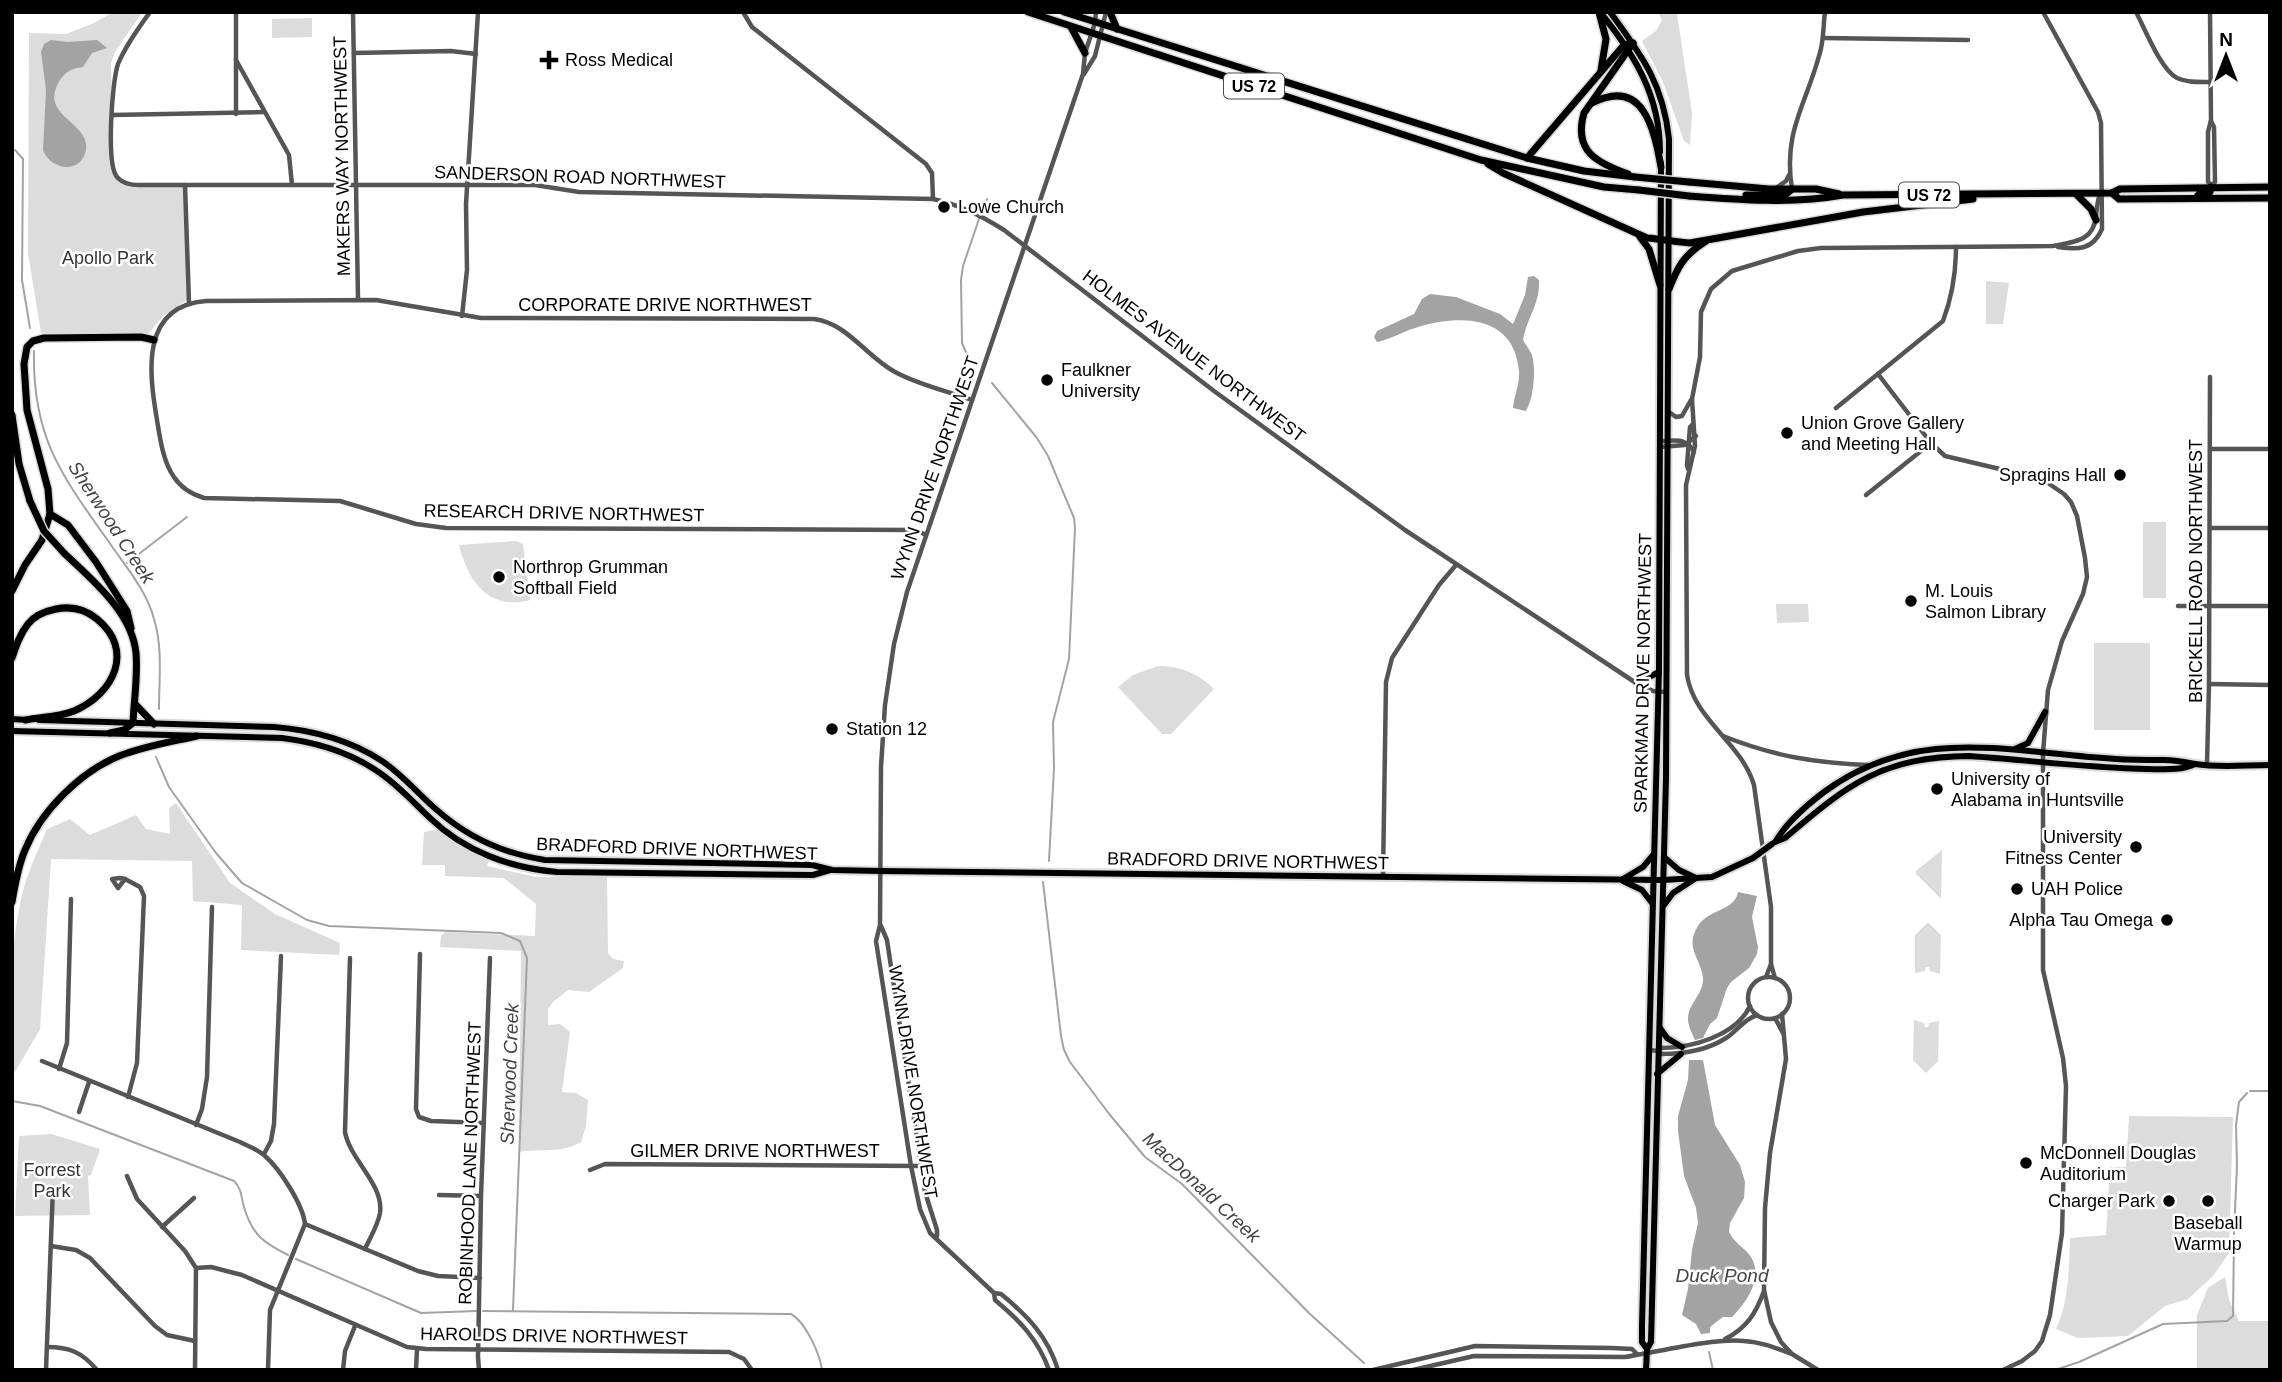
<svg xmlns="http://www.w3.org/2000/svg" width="2282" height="1382" viewBox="0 0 2282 1382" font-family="Arial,sans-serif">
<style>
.green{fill:#dcdcdc}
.water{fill:#a3a3a3}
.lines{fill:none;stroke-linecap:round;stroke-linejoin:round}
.stream{stroke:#a3a3a3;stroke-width:2}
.major-casing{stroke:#dbdbdb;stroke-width:10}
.highway-casing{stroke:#dbdbdb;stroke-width:10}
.minor{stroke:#555;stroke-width:4.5}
.major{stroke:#000;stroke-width:6}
.highway{stroke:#000;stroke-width:7}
.major-bridge-casing{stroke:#dbdbdb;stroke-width:10;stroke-linecap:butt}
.highway-bridge-casing{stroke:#dbdbdb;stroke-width:10;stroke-linecap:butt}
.major-bridge{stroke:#000;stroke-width:6}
.highway-bridge{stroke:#000;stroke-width:7}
.poi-dot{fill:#000;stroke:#fff;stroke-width:2.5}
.labels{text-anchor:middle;stroke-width:5;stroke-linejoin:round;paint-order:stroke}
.shield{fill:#fff;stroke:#4c4c4c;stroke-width:2}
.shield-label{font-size:16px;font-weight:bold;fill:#000}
.poi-label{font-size:18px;fill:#000;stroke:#fff;text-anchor:start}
.street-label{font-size:18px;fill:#000;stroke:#fff}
.park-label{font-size:18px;fill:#333;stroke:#fff}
.water-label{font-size:19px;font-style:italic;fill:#444;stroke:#fff}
</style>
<rect width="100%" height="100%" fill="#fff"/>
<g class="green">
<polygon points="113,12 142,12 115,52 111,63 113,171 123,182 185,185 187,300 163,316 148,334 41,333 28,253 29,33 66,34 94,23"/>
<polygon points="1658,12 1677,14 1692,113 1690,145 1684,141 1663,82 1642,41 1656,31 1662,20"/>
<polygon points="312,18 312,37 272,38 272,19"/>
<polygon points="1986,281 2009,283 2003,324 1986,324"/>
<rect x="2143" y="522" width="23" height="76"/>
<path d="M516,541L523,544L530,600C488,611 468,581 459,545Z"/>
<polygon points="1776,604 1808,604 1809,622 1777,623"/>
<rect x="2094" y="643" width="56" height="87"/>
<path d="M1158,666C1180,666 1198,673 1214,689L1171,734H1162L1118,687L1133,675Z"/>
<path d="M176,803L230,883L275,914L340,943L339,955L241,950L242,905L193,901L192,861L51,859L40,1029L12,1077C12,1018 8,957 21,900C26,875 37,853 47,829L70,819L90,835L136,815L146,829L170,834L169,808Z"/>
<path d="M438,829L470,852L489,861L487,866L536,877H607L608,953L613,959L624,961L623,968L589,992L568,990L553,1002L548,1009V1025L560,1024L570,1032L562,1092L576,1093L588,1100L586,1126L581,1142C561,1154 541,1148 519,1152L521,951L440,947L441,936L445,932L535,936L536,904L504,878L445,876V865H422L424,832Z"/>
<polygon points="1942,850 1941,898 1940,898 1916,874 1916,871"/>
<polygon points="1928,922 1941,935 1940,974 1930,971 1929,967 1926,967 1925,971 1915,973 1915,935"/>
<polygon points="1914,1020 1924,1023 1925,1027 1928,1027 1929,1023 1939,1021 1938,1061 1926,1073 1913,1060"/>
<path d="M2129,1116L2233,1117L2229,1253L2213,1276L2188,1299L2165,1306L2128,1336L2078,1338L2056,1329C2069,1302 2069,1268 2070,1238L2106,1235L2110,1167H2126Z"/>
<polygon points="51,1134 100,1149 91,1175 88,1176 90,1215 15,1216 19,1136"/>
<polygon points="2225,1277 2229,1300 2239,1321 2270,1321 2270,1370 2197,1370 2197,1315 2208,1288"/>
</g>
<g class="water">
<path d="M51,40L67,42L97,40L107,48L92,53L83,67C73,68 66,71 60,80C37,116 91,122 86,150C81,175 50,170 43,150L46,90L41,52L44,44Z"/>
<path d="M1534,276L1539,280C1540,305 1527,317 1523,340C1525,344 1530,350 1532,355C1536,369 1534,398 1526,411L1513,408C1514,396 1520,384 1519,371C1514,315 1461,314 1418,327C1404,331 1391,339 1377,342L1374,337L1377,331L1414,314L1422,299L1430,294L1456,297L1500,314L1513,324L1525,295L1528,277Z"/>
<path d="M1738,892L1757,896L1752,917L1758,947L1757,954L1749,968L1731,982L1727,988L1717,1018L1710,1024L1703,1038L1695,1040C1692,1033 1688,1026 1688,1019C1688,1003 1704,994 1703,978C1701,958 1684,948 1698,926C1708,909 1735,911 1738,892Z"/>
<path d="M1689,1060H1703L1715,1125L1740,1165L1745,1182L1744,1198L1730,1223L1729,1232C1734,1243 1745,1248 1751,1257C1764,1278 1746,1303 1732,1317H1723L1710,1327V1333L1701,1334L1696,1324L1682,1315L1688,1289L1692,1250L1698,1223L1696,1208L1684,1176L1678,1131V1116L1688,1080Z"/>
</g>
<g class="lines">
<g class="stream">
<polyline points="15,150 23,159 22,280 30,328"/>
<polyline points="982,211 987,199"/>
<path d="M34,351C32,439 63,477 111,545C127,568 147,592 154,619C163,648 159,680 159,709"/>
<polyline points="974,363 968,357 962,343 961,280 963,266 979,219"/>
<polyline points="992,383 1037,438 1048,456 1074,518 1075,528 1069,659 1053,722 1054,768 1049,861"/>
<polyline points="127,563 187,517"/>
<polyline points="156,757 169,787 216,853 242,883 307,920 329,926 501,933 520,941 527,958 513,1310"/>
<polyline points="1043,882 1061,1036 1064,1050 1070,1062 1110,1115 1145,1157 1182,1184 1310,1314 1364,1363"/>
<polyline points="2250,1091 2270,1091"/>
<path d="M12,1101L40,1106L234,1181C242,1189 241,1197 244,1207C252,1235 264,1243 288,1255"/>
<polyline points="2234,1234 2237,1165 2236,1125 2239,1102 2247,1093"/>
<polyline points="296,1259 421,1313 476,1311"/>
<path d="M483,1311L791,1314C805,1321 820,1354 822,1370"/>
<polyline points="1709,1352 1713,1370"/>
<polyline points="2055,1370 2079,1362 2163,1324 2227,1321 2233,1316 2234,1238"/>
</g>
<defs>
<g id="major">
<path d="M1600,12C1635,55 1660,96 1660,152"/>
<path d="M1610,12C1642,56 1663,83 1669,139L1666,778L1651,1342L1647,1349L1646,1370"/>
<polyline points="1637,683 1659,672"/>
<polyline points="12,719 28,720"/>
<path d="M39,720L274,727C312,730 350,740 382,761C403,775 419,795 438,811C469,838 505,854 545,860L812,865L832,870L880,871L1663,880L1712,877L1753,858"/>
<path d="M12,731L282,738C314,742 346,751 374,769C395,782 412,801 430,818C464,851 510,868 557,872L813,875L830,870"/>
<polyline points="2015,749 2028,743 2045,712"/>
<path d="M1776,841C1786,823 1807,805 1824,792C1918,723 2009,753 2116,759C2132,760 2148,760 2164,760C2175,760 2185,762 2195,764C2219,768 2246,765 2270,765"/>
<path d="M1775,842L1785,838C1848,784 1882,757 1969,756C2028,760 2087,768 2147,769C2162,769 2181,771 2195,764"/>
<polyline points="1664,857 1679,870 1696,878 1673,893 1664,905"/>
<polyline points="1623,879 1643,867 1654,854"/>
<polyline points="1623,881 1642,890 1652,903"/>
<polyline points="1660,1028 1667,1038 1682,1047"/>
<polyline points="1657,1074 1681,1054"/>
<polyline points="1647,1349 1642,1342 1642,1325 1659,670 1661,163"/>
</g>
<g id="highway">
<polyline points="1028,12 1481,160 1604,187 1639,190"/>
<polyline points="1064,12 1527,158 1584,171 1635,177"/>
<polyline points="1110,12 1117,29"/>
<polyline points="1599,12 1606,39 1601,70"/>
<polyline points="1071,27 1085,53"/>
<path d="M1592,103C1643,77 1654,128 1661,167"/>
<polyline points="1527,158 1624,45 1633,43"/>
<path d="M1488,164L1503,173L1647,238C1662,239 1676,242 1690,243L1863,212L1973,199"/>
<path d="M1628,174C1597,163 1573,151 1584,113L1633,43"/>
<polyline points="1689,182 1769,189 1816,189 1839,194"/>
<polyline points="2112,193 2119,199 2270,198"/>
<polyline points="2076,194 2091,209 2096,220"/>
<polyline points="1746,195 1785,195 1792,189"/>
<path d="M1689,196C1740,200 1793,204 1843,195L2112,193L2120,189L2270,187"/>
<polyline points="2196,198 2200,193 2210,192 2211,187"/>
<polyline points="1640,237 1649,249 1660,285"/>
<path d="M1669,289C1678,266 1684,255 1706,241"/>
<polyline points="12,415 19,464 30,501"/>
<polyline points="50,514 68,525 96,562 127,611 131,628"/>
<path d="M64,553C92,580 132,612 136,653C138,675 134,700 133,723L124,730L110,733"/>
<polyline points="12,591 25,565 42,540 50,514 48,489 27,410 24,364 27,347 33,341 44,338 141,337 154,340"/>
<path d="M12,658C16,646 20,634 28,624C35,615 46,611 56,609C71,606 85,609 97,619C135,650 114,694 74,711C59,717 41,717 26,720"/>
<polyline points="135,704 154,724"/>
<path d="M12,902C15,885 18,866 25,850C41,811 80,772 119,756C144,746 170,742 197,736"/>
</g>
</defs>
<use href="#major" class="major-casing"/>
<use href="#highway" class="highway-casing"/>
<g class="minor">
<path d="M150,12C138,29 126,45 118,64C112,81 106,164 117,177C125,186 137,185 148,185H535L579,192L933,199C960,205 980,215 1004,230L1214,391L1405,530L1633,681L1653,691L1666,692"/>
<polyline points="236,12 236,114"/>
<polyline points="353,12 358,299"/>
<polyline points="743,12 752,27 926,164 932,173 933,199"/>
<path d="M2043,12L2098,112L2101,123L2102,229C2093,250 2078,250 2058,247"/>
<path d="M2136,12C2145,29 2161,70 2177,78C2188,83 2200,82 2211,82"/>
<polyline points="2210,12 2211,120 2208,132 2208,182 2211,184"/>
<polyline points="1823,38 1968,40"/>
<polyline points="354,53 451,51 476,54"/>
<polyline points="236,60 289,155 292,185"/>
<polyline points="1084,74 1095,56 1106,12"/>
<polyline points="112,115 264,112"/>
<polyline points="2211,121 2214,127 2215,182 2211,187"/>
<polyline points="185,185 189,303"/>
<polyline points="1776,188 1786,181 1789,175"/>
<path d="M1792,189C1783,132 1805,107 1819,56C1824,42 1823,27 1825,12"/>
<polyline points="462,316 467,270 466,204 478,12"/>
<polyline points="1878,374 1931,443 1945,456 2042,479 2064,494 2071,502 2077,516 2085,558 2087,577 2083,594 2062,641 2048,690 2043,753 2043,970 2063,1058 2066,1086 2062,1233 2050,1315 2042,1341 2035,1351 2022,1361 2003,1370"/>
<path d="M1836,408L1943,321C1952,297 1956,272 1956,247"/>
<polyline points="1669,412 1676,417 1682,416 1691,400"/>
<path d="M1660,441C1676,441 1686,437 1694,452"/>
<polyline points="1660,447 1685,445 1696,436"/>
<polyline points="2211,449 2270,449"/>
<polyline points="1688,469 1687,465 1690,427 1693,424"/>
<polyline points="1866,495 1931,443"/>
<polyline points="2210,528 2270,528"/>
<path d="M926,535L916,530L446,528L416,524L340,501L204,498C191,494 181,488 174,477C163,462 160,438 157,420C149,373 140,306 206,301L376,300L481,318L814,319C847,323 867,357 895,372C919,385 947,391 972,400"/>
<polyline points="2178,606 2270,606"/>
<polyline points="2209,684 2270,685"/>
<path d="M1723,736C1773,756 1815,763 1868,765"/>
<polyline points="2207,764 2209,684 2210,377"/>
<polyline points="1383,876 1386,682 1392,658 1439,585 1456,565"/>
<polygon points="120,878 125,879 118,888 112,879"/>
<polyline points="125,879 140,887 144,896 137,1063 128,1097"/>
<polyline points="881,926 887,940 925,1192 937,1230 937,1236"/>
<polyline points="420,954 416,1109 419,1117 431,1121 484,1123"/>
<path d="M350,958L345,1132C350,1160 384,1184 380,1213C378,1225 370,1238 365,1249"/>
<polyline points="1766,977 1771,964"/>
<circle cx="1769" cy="998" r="21"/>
<path d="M1775,978L1771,964V907L1754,785C1741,742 1694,720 1687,675L1686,485L1695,446L1692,399L1700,357L1701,312L1711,289L1732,271L1798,251L1821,248L2053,246C2074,242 2094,241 2096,216C2097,208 2097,202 2100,194"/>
<polyline points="1782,1014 1786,1059 1770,1153 1765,1208 1764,1290 1771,1322 1781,1342 1792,1354 1818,1370"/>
<polyline points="1775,1018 1783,1033"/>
<path d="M1649,1050L1658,1051L1661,1054C1683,1054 1706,1051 1726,1038C1737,1031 1744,1019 1757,1015"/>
<path d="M1658,1051L1661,1048C1691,1048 1736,1036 1750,1006"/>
<path d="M42,1061L240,1142C248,1146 259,1150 265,1156C280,1169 303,1205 305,1224L270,1310L268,1370"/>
<polyline points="59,1069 67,1043 71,899"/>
<polyline points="79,1112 89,1082"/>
<polyline points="196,1125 202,1109 207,1077 212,907"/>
<polyline points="264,1154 271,1141 274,1124 281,956"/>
<polyline points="590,1170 605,1164 921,1166"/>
<polyline points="127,1176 137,1199 185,1251 196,1268 195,1370"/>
<polyline points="439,1195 481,1196"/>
<polyline points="305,1224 418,1271 438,1276 480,1278"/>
<polyline points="162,1227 194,1198"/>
<polyline points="51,1246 76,1250 90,1258 155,1326 167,1335 195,1341"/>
<polyline points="196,1268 211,1267 242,1275 407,1347 426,1349 729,1352 744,1359 752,1370"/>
<path d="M994,1293L1001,1294C1028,1316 1048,1337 1058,1370"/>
<path d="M1725,1339C1747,1328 1756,1313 1764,1291"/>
<path d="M47,1347C69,1347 82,1352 97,1370"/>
<polyline points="46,1370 53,1187"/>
<polyline points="343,1370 345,1351 355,1326"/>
<polyline points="416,1370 417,1349"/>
<polyline points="479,1370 478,1357 481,1196 490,958"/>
<path d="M1049,1370C1038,1339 1019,1320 995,1300L994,1293L930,1233L920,1209L911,1166L876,941L880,925L881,767L885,705L894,644L907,592L1083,74L1085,53L1095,23L1096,12"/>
<polyline points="1373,1370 1475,1346 1612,1348 1632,1349 1637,1354"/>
<path d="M1413,1370L1474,1356L1625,1357C1658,1352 1711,1338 1744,1341C1761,1342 1776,1348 1792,1354"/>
</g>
<use href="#major" class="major"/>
<use href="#highway" class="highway"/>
<defs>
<polyline id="major-bridge" points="1753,858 1772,844"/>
<g id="highway-bridge">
<polyline points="1635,177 1689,182"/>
<polyline points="1639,190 1689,196"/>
<polyline points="30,501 44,531 64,553"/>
</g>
</defs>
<use href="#major-bridge" class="major-bridge-casing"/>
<use href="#highway-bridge" class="highway-bridge-casing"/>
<use href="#major-bridge" class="major-bridge"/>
<use href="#highway-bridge" class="highway-bridge"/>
</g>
<g class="poi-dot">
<path d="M545.5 49.5h7v7h7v7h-7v7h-7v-7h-7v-7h7z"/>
<circle cx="944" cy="207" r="7"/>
<circle cx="1047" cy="380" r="7"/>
<circle cx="1787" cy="433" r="7"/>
<circle cx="2120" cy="475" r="7"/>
<circle cx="499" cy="577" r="7"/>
<circle cx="1911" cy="601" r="7"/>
<circle cx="832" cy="729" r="7"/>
<circle cx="1937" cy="789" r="7"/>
<circle cx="2136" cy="847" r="7"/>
<circle cx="2017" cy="889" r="7"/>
<circle cx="2167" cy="920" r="7"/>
<circle cx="2026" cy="1163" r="7"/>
<circle cx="2169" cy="1201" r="7"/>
<circle cx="2208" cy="1201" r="7"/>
</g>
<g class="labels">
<g class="shield">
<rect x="1224" y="73.5" width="60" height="25" rx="5"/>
<rect x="1899" y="182.5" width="60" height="25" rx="5"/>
</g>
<g class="shield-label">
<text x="1254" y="92">US 72</text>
<text x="1929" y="201">US 72</text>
</g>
<g class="poi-label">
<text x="565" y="66">Ross Medical</text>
<text x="958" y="213">Lowe Church</text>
<text x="1061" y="376">Faulkner<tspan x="1061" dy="21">University</tspan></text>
<text x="1801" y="429">Union Grove Gallery<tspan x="1801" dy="21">and Meeting Hall</tspan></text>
<text x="2106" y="481" text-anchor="end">Spragins Hall</text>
<text x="513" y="573">Northrop Grumman<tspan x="513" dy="21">Softball Field</tspan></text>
<text x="1925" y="597">M. Louis<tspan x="1925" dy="21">Salmon Library</tspan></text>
<text x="846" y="735">Station 12</text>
<text x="1951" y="785">University of<tspan x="1951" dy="21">Alabama in Huntsville</tspan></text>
<text x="2122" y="843" text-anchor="end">University<tspan x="2122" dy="21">Fitness Center</tspan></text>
<text x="2031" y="895">UAH Police</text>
<text x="2153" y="926" text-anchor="end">Alpha Tau Omega</text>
<text x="2040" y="1159">McDonnell Douglas<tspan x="2040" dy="21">Auditorium</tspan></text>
<text x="2155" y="1207" text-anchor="end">Charger Park</text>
<text x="2208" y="1229" text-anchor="middle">Baseball<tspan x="2208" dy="21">Warmup</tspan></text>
</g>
<g class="street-label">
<text transform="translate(342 156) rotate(-91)" y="6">MAKERS WAY NORTHWEST</text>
<text transform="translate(580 177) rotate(2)" y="6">SANDERSON ROAD NORTHWEST</text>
<text x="665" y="311">CORPORATE DRIVE NORTHWEST</text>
<text transform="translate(1194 356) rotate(37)" y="6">HOLMES AVENUE NORTHWEST</text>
<text transform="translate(935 468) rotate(-71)" y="6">WYNN DRIVE NORTHWEST</text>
<text transform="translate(564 513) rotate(1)" y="6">RESEARCH DRIVE NORTHWEST</text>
<text transform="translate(2196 571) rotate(-90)" y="6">BRICKELL ROAD NORTHWEST</text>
<text transform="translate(1643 673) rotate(-89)" y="6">SPARKMAN DRIVE NORTHWEST</text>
<text transform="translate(677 849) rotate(2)" y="6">BRADFORD DRIVE NORTHWEST</text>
<text transform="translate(1248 861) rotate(1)" y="6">BRADFORD DRIVE NORTHWEST</text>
<text transform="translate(913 1082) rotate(81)" y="6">WYNN DRIVE NORTHWEST</text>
<text x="755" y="1157">GILMER DRIVE NORTHWEST</text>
<text transform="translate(470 1163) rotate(-88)" y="6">ROBINHOOD LANE NORTHWEST</text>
<text transform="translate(554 1336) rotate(1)" y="6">HAROLDS DRIVE NORTHWEST</text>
</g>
<g class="park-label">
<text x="108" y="264">Apollo Park</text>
<text x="52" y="1176">Forrest<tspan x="52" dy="21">Park</tspan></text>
</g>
<g class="water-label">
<text transform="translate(112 522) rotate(57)" y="7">Sherwood Creek</text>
<text transform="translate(509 1074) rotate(-88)" y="7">Sherwood Creek</text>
<text transform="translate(1202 1187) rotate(43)" y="7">MacDonald Creek</text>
<text x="1722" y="1282">Duck Pond</text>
</g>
</g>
<rect width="2282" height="1382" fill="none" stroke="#000000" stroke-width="28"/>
<g transform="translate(2226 56)" stroke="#ffffff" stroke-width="5" paint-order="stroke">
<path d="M0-5L12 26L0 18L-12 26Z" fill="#000000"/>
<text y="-10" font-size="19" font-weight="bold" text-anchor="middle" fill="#000000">N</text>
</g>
</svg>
